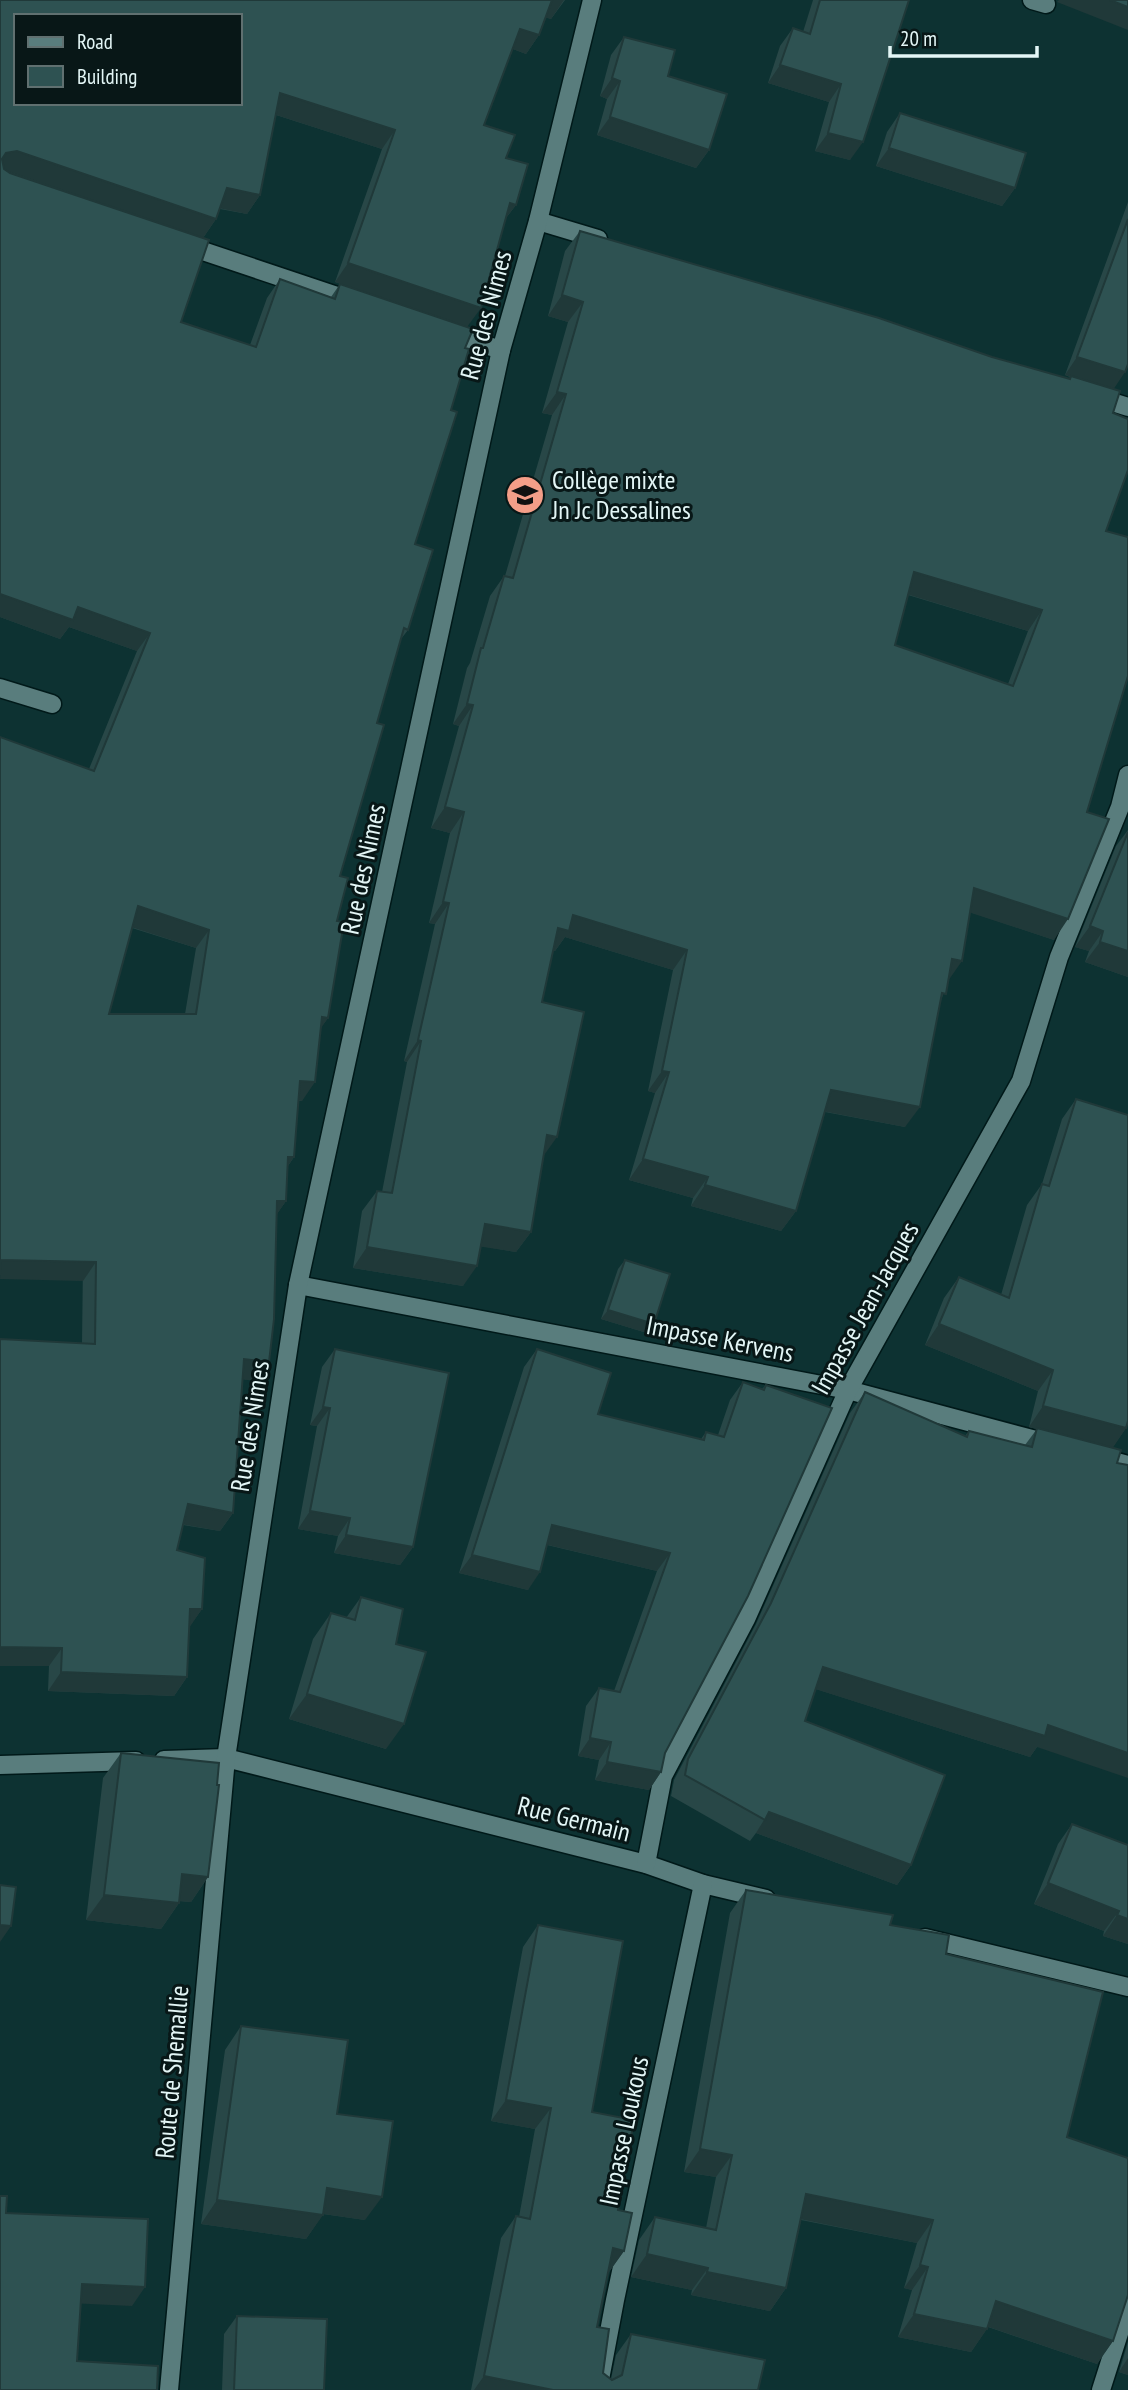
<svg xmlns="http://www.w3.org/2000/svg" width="1128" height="2390" viewBox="0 0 1128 2390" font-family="'PT Sans Narrow',sans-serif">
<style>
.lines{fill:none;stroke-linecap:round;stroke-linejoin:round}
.minor-casing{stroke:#001919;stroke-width:21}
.minor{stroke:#597d7d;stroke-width:18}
.wall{fill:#284747;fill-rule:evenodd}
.shaded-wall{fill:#203939}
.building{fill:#2e5252;stroke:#203939;stroke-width:2;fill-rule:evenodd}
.labels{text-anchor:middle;stroke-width:6;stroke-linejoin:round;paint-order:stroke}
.street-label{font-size:26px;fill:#e3f6f6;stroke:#081717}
.poi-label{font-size:26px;fill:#e3f6f6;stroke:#081717;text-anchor:start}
</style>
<rect width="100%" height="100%" fill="#0d3232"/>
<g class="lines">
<defs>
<g id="minor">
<polyline points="1032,0 1046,4"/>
<polyline points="538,221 598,239"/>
<polyline points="182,244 355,302"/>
<polyline points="448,333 501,350"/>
<polyline points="1096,397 1128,407"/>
<polyline points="0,688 52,704"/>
<polyline points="298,1285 848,1390 1051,1444"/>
<polyline points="1095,1456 1128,1465"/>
<polyline points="164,1760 226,1758 646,1864 703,1884 766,1899"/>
<polyline points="0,1765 136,1761"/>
<polyline points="646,1864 663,1776 746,1619 848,1390 1021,1081 1059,957 1120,807 1128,775"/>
<polyline points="925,1938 1128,1987"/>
<polyline points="169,2390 226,1758 298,1285 501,350 538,221 592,0"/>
<polyline points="598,2390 615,2300 703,1884"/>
<polyline points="1101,2390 1128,2305"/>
</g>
</defs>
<use href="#minor" class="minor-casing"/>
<use href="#minor" class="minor"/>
</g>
<g class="wall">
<path d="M0,0H565L551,19L545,17L539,35L526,54L513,49L484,125L506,158L516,205L506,218L467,327L335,282L382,149L276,115L260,195L247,214L220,209L216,219L203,238L8,172L181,322L250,345L267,298L280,279L331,297L340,284L465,348L451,410L415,544L408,630L401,639L377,723L340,876L328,1018L321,1027L302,1101H298L294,1157L288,1166L286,1201L276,1215L269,1362L256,1381L243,1379L233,1513L220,1531L183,1525L177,1550L202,1609L189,1627L187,1677L174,1696L48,1691L49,1666L82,1343L89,769L137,651L69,627L60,639L0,617ZM132,928L196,948L185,1014H109Z"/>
<polygon points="813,0 909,0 850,160 815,151 829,102 768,83 780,46 793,28 803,32"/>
<polygon points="624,37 668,76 709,150 696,168 597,135 607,99 600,96 611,55"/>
<polygon points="900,113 1015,188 1002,206 876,166 887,132"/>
<path d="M1128,202V364L1113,389V413L1087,812L1054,940L970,912L941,1001L905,1127L825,1112L796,1211L781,1231L691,1206L693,1198L629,1180L655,1093L648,1091L673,970L565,937L555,951H553L542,1002L543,1157L531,1232L516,1252L481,1246L463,1286L353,1268L362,1211L377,1191L382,1192L407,1062L404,1061L435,924L429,923L450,833L431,828L459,726L453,724L467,668L470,663L490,596L504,576H505L552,415L542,413L568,322L548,316L565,251L580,231L992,357L1069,379L1070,377L1065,375ZM908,595L1028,631L1008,684L895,645Z"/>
<polygon points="1128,830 1128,977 1085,962 1089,951 1075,947 1116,846"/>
<polygon points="1076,1099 1126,1428 1112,1448 1037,1747 1030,1757 816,1689 805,1721 911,1865 897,1885 756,1833 750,1841 671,1796 674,1780 756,1624 850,1413 865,1392 965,1436 969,1431 1025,1445 1037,1429 1029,1427 1038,1391 925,1345 944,1298 959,1277 1001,1295 1027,1205 1042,1184 1062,1119"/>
<polygon points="625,1260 654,1324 647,1333 601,1319 618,1269"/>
<polygon points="335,1349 413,1547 400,1565 334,1553 338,1536 298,1529 317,1426 310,1425 322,1367"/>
<polygon points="537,1349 598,1414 701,1439 706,1432 718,1435 730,1400 743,1382 762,1389 766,1385 665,1753 661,1772 649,1790 595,1780 599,1760 578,1756 586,1706 599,1688 614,1691 657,1571 547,1545 528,1590 459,1573 524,1367"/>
<polygon points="361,1597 396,1644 386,1749 289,1719 313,1639 331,1613 346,1618"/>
<polygon points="121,1753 208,1877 191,1902 179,1901 179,1903 161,1929 86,1920 103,1778"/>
<polygon points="1072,1824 1128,1845 1128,1944 1103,1936 1104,1931 1034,1904 1058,1844"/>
<polygon points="746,1890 890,1925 946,1954 1067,2137 1113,2341 1097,2364 988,2327 971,2352 898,2337 912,2290 904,2288 917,2243 801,2220 786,2288 770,2311 691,2295 692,2290 631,2277 639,2240 655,2217 706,2228 716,2177 684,2172 730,1913"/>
<polygon points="538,1925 592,2112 618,2210 624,2251 609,2272 608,2272 597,2327 603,2373 611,2379 616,2355 631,2334 758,2390 471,2390 501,2238 516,2216 519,2217 535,2129 491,2121 523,1947"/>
<polygon points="241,2026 337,2114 365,2220 323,2214 306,2239 201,2224 225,2050"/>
<polygon points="237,2316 324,2390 222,2390 224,2334"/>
<polygon points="1128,2342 1128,2375 1119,2372"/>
</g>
<g class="shaded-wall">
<polygon points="551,0 564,0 551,19 540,16"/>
<polygon points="1059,0 1110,0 1128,7 1128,30 1057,2"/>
<polygon points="520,29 539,35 526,54 507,47"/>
<polygon points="780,65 841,84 829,102 768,83"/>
<polygon points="612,78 620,81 607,99 600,96"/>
<polygon points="280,93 395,130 382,149 267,112"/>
<polygon points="610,117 709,150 696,168 597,135"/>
<polygon points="828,133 863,142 850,160 815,151"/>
<polygon points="889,148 1015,188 1002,206 876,166"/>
<polygon points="17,151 216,219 203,238 4,170 0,162 6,153"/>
<polygon points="227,188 260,195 247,214 214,207"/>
<polygon points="510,203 516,205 502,223"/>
<polygon points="348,263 481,308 467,327 335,282"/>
<polygon points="562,295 583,302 568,322 548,316"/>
<polygon points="1077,357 1125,372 1113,390 1065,375"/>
<polygon points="557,392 566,394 552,415 542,413"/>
<polygon points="914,572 1042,610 1028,631 900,592"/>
<polygon points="0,594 78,607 150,633 137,651 69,627 60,639 0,617"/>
<polygon points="467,704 473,705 459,726 453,724"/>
<polygon points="445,807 464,812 450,833 431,828"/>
<polygon points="974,888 1068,919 1054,940 959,909"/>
<polygon points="443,902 449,903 435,924 429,923"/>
<polygon points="138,906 209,930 196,948 125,925"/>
<polygon points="573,915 687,950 673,970 565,937 555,951 544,949 558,928"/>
<polygon points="1090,926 1103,931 1089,951 1075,947"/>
<polygon points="1100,942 1128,951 1128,977 1085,962"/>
<polygon points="952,959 962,961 948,981"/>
<polygon points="322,1017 328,1018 315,1037"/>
<polygon points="418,1040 421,1041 407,1062 404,1061"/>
<polygon points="662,1071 669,1072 655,1093 648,1091"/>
<polygon points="300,1081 315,1082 302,1101 286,1099"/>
<polygon points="831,1090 920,1107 905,1127 817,1110"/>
<polygon points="547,1135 557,1137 542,1158"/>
<polygon points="288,1157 294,1157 281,1176"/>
<polygon points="643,1159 708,1177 693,1198 629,1180"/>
<polygon points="705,1185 796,1211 781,1231 691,1206"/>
<polygon points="277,1201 286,1201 273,1220"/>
<polygon points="485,1224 531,1232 516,1252 470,1245"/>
<polygon points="367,1247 477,1266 463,1286 353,1268"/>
<polygon points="1,1260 96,1262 83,1281 0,1279"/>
<polygon points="608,1310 654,1324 647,1333 601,1319"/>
<polygon points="939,1324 1053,1370 1038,1391 925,1345"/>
<polygon points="244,1359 269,1362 256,1381 231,1378"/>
<polygon points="1043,1406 1126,1428 1112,1449 1029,1427"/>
<polygon points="323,1407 330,1408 317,1426 310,1425"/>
<polygon points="188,1504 233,1513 220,1531 175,1523"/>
<polygon points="310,1511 350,1518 338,1536 298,1529"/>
<polygon points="552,1525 670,1553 657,1571 540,1543"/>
<polygon points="346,1535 413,1547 400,1565 334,1553"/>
<polygon points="472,1555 540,1572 528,1590 459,1573"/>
<polygon points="190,1609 202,1609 189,1628"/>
<polygon points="0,1647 62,1648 49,1666 0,1666"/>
<polygon points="823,1667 1048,1725 1128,1753 1128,1778 1037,1747 1030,1757 809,1687"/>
<polygon points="61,1672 187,1677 174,1696 48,1691"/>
<polygon points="307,1694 404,1724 386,1749 289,1719"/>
<polygon points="590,1738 611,1742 599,1760 578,1756"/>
<polygon points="607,1762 661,1772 649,1790 595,1780"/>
<polygon points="769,1812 911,1865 897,1885 756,1833"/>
<polygon points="182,1874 208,1877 191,1902 164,1900"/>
<polygon points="1048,1883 1119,1911 1104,1931 1034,1904"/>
<polygon points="104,1895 179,1903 161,1929 86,1920"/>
<polygon points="1117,1915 1128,1919 1128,1944 1103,1936"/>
<polygon points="0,1925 11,1926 0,1942"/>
<polygon points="506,2100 551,2108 535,2129 491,2121"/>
<polygon points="700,2149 732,2155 716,2177 684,2172"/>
<polygon points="327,2188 382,2197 365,2220 310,2212"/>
<polygon points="806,2194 933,2220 917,2243 790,2217"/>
<polygon points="217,2200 323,2215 306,2239 201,2224"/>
<polygon points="613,2248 624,2251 609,2272 598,2270"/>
<polygon points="647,2254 708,2268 692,2290 631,2277"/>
<polygon points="920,2265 928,2267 912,2290 904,2288"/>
<polygon points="707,2272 786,2288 770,2311 691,2295"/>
<polygon points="82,2284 145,2287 132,2306 69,2303"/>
<polygon points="996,2301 1113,2341 1097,2364 980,2324"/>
<polygon points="914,2314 987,2329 971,2352 898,2337"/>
<polygon points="1128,2358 1128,2375 1119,2372"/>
<polygon points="484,2376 553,2390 474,2390"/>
</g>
<g class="building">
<path d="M0,0H552L539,35L520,29L484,125L515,135L506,158L528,164L516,205L510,203L481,308L348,263L395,130L280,93L260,195L227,188L216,219L17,151L6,153L2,159L4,169L10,173L209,240L181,322L256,347L280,279L335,299L340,284L473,329L465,348L469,349L451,410L457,412L415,544L433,550L408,630L404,628L377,723L384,725L340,876L348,878L337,921L344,922L328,1018L322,1017L315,1082L300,1081L294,1157H288L286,1201H277L274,1319L269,1362L244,1359L233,1513L188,1504L177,1550L205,1558L202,1609H190L187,1677L61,1672L62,1648L0,1647V1339L95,1344L96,1262L1,1260L0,1275V737L94,771L150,633L78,607L73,620L0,594ZM16,16H240V103H16ZM138,906L209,930L196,1014H109Z"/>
<polygon points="820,0 909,0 863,142 828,133 841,84 780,65 793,28 810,34"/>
<polygon points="1110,0 1128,0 1128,7"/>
<polygon points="624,37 675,50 668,76 727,94 709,150 610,117 620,81 612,78"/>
<polygon points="900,113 1026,153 1015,188 889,148"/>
<polygon points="1128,219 1128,364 1125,372 1077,357"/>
<path d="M580,231L879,318L992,357L1070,379L1071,376L1120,391L1113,413L1128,419V470L1106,531L1128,537V676L1087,812L1109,819L1068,919L974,888L962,961L952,959L946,994L942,993L920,1107L831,1090L796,1211L705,1185L708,1177L643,1159L669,1072L662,1071L687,950L573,915L569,931L558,928L542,1002L584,1012L557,1137L547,1135L531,1232L485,1224L477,1266L367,1247L377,1191L392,1193L421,1041L418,1040L449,903L443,902L464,812L445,807L473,705L467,704L481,648H483L504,576L513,578L566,394L557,392L583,302L562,295ZM914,572L1042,610L1013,686L895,645Z"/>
<polygon points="1128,832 1128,951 1100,942 1103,931 1090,926"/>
<polygon points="1076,1099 1128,1115 1128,1421 1126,1428 1043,1406 1053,1370 939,1324 959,1277 1009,1298 1042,1184 1049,1186"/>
<polygon points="625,1260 670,1274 654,1324 608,1310"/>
<polygon points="335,1349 449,1373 413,1547 346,1535 350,1518 310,1511 330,1408 323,1407"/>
<polygon points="537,1349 611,1373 598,1414 704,1440 706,1432 724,1437 743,1382 764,1390 766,1385 832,1408 748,1596 665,1753 661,1772 607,1762 611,1742 590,1738 599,1688 620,1692 670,1553 552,1525 540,1572 472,1555"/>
<polygon points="865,1392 967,1437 969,1431 1032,1447 1037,1428 1121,1450 1117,1463 1128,1465 1128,1753 1048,1725 1045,1736 823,1667 805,1721 945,1775 911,1865 769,1812 765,1820 685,1775 688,1759 771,1603"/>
<polygon points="361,1597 403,1609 396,1644 426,1652 404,1724 307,1694 331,1613 355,1620"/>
<polygon points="121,1753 219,1763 217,1785 219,1785 208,1877 182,1874 179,1903 104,1895"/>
<polygon points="1072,1824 1128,1845 1128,1919 1117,1915 1119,1911 1048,1883"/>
<polygon points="0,1885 16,1887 11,1926 0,1925"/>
<polygon points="746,1890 893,1915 890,1925 949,1935 946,1954 1103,1992 1067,2137 1128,2158 1128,2295 1113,2341 996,2301 987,2329 914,2314 928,2267 920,2265 933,2220 806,2194 786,2288 707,2272 708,2268 647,2254 655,2217 716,2230 732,2155 700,2149"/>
<polygon points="538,1925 623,1941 592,2112 634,2120 618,2210 632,2213 624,2251 613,2248 597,2327 609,2329 603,2373 612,2380 622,2375 631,2334 765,2360 758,2390 553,2390 484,2376 516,2216 530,2219 551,2108 506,2100"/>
<polygon points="241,2026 348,2040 337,2114 393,2121 382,2197 327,2188 323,2215 217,2200"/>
<polygon points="0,2196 7,2196 6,2213 148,2219 145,2287 82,2284 77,2361 158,2366 157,2390 0,2390"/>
<polygon points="237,2316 327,2319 324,2390 234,2390"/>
</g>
<defs>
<symbol id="school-disc" viewBox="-11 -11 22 22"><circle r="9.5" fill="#f49e88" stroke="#081717"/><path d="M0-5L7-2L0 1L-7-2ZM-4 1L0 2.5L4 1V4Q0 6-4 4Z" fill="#111"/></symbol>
</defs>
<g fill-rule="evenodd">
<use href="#school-disc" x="503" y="473" width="44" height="44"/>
</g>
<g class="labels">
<g class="street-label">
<text transform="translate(486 315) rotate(-75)" y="9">Rue des Nimes</text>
<text transform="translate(363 869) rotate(-78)" y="9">Rue des Nimes</text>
<text transform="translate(865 1308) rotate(-61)" y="9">Impasse Jean-Jacques</text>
<text transform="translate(720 1339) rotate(11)" y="9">Impasse Kervens</text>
<text transform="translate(250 1426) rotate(-81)" y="9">Rue des Nimes</text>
<text transform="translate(574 1819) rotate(14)" y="9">Rue Germain</text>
<text transform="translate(172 2072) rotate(-85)" y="9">Route de Shemallie</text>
<text transform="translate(624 2131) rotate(-78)" y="9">Impasse Loukous</text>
</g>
<g class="poi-label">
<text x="552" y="489">Collège mixte<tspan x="552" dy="30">Jn Jc Dessalines</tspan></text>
</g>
</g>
<rect x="14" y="14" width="228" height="91" fill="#081717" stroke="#607070" stroke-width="2"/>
<rect x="28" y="37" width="35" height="10" fill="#597d7d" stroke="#607070" stroke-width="2"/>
<text x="77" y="49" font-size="21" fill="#e3f6f6">Road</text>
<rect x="28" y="66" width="35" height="21" fill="#2e5252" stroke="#607070" stroke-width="2"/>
<text x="77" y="84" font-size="21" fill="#e3f6f6">Building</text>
<path d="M890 46v10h147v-10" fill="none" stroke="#e3f6f6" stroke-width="3.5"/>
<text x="900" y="46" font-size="21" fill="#e3f6f6" stroke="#081717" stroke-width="5" paint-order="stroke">20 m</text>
</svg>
